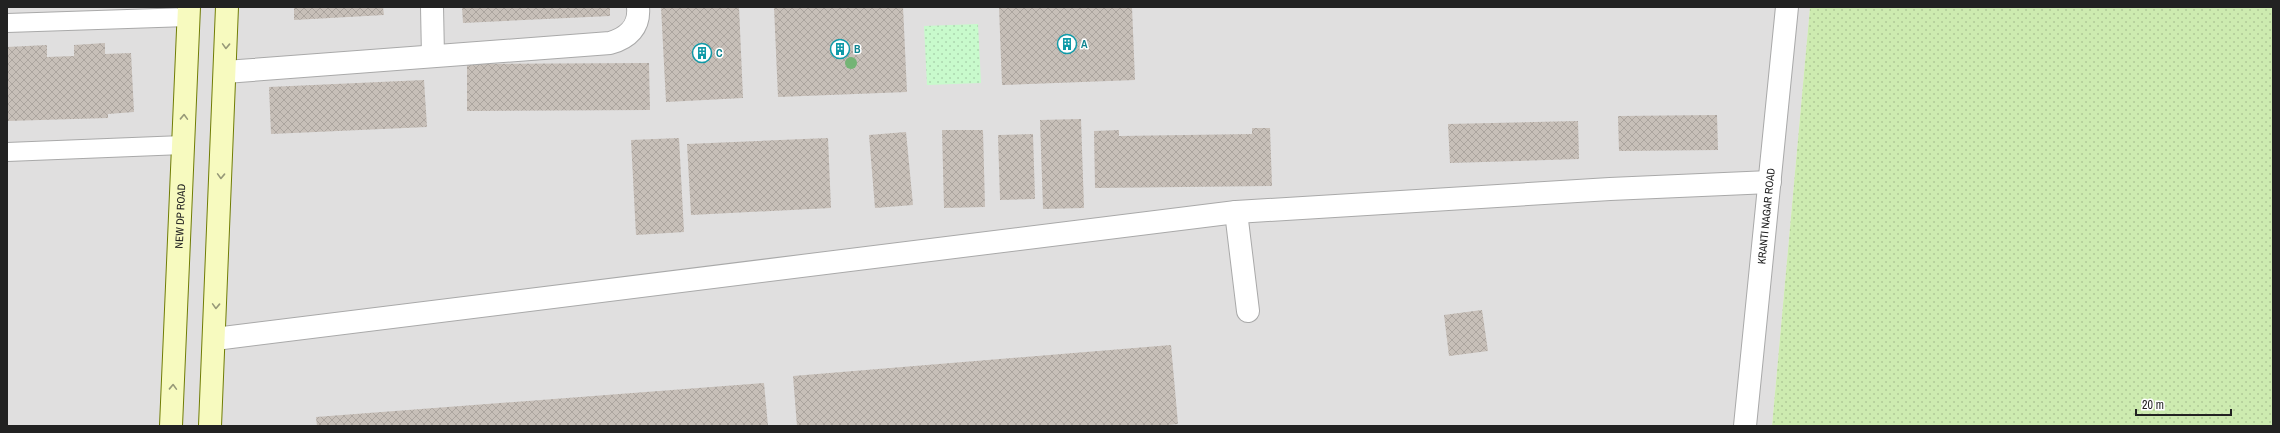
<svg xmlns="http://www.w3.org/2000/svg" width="2280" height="433" viewBox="0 0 2280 433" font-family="'Archivo Narrow',sans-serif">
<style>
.residential{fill:#e0dfdf}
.grass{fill:url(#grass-dots)}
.park{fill:url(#park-dots)}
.building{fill:url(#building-cross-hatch)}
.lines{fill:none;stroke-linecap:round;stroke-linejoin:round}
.service-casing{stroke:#a9a9a9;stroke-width:20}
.minor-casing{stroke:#a9a9a9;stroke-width:24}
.tertiary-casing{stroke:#a9a9a9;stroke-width:24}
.secondary-casing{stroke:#707d05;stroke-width:24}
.service{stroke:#fff;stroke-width:18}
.minor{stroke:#fff;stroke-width:22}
.tertiary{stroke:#fff;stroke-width:22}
.secondary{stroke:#f7fabf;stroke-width:22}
.tree{fill:#74b475}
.oneway{stroke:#979978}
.labels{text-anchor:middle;stroke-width:3;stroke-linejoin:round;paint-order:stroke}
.culture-label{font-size:11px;font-weight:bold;fill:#0d838f;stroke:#fff;text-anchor:start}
.street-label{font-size:11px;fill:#222;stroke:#fff}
</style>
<defs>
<pattern id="grass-dots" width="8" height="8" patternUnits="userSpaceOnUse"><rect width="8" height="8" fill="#cdebb0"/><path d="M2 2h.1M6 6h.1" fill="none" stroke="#b0c997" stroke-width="1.8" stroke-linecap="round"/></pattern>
<pattern id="park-dots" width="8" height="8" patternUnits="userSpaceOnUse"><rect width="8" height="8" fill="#c8facc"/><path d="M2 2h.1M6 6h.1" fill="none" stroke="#acd6af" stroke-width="1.8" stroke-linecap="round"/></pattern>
<pattern id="building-cross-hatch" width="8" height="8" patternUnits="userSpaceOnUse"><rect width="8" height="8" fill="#c7bfb8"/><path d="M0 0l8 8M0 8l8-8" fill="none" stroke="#aba49e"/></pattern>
</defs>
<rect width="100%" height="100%" fill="#f2efe9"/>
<polygon class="residential" points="7,7 1810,7 1772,426 7,426"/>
<polygon class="grass" points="1810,7 2273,7 2273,426 1772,426"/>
<polygon class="park" points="978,24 981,83 927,85 924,26"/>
<g class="building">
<polygon points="294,7 383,7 384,15 294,20"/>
<polygon points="462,7 610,7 610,16 463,23"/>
<polygon points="661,7 739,7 743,98 666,102"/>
<polygon points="774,7 903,7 907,92 778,97"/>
<polygon points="999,7 1132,7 1135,80 1002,85"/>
<polygon points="105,43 105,54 131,53 134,112 108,114 108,118 7,121 7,47 47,45 47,57 74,56 74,45"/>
<polygon points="649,63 650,110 467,111 467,64"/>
<polygon points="424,80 427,127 271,134 269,87"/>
<polygon points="1717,115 1718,150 1619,151 1618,116"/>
<polygon points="1081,119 1084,208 1043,209 1040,120"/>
<polygon points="1578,121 1579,159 1450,163 1448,124"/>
<polygon points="1252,128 1270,128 1272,186 1095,188 1094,131 1119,130 1119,136 1252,134"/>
<polygon points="942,130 983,130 985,207 944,208"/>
<polygon points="906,132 913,205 875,208 869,135"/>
<polygon points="1033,134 1035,199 1000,200 998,135"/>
<polygon points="679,138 684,232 636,235 631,140"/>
<polygon points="828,138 831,208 691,215 687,144"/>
<polygon points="1482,310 1488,351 1449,356 1444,315"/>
<polygon points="1171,345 1178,424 1157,426 797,426 793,376"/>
<polygon points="764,383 768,426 317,426 316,417"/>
</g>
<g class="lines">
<defs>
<g id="service">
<polyline points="7,23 188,17"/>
<polyline points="7,152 183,145"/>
</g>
<g id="minor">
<polyline points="432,7 433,56"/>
<path d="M225,72L610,43C628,38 640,27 638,7"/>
<polyline points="1236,212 1248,311"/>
<polyline points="215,339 1236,212 1610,189 1770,182"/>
</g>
<g id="tertiary">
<path id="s1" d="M1745,426L1787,7"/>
</g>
<g id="secondary">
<path id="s2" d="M171,426L189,7"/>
<polyline points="210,426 227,7"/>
</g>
</defs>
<use href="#service" class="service-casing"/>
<use href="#minor" class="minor-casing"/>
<use href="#tertiary" class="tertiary-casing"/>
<use href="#secondary" class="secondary-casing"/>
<use href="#service" class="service"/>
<use href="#minor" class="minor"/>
<use href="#tertiary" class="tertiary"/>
<use href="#secondary" class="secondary"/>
</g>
<circle class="tree" cx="851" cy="63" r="6"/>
<defs><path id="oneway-chevron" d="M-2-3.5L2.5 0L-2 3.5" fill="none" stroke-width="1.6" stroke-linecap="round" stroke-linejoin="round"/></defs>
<g class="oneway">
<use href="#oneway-chevron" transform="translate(226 46) rotate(92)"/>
<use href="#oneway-chevron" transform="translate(184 117) rotate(-88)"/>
<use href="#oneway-chevron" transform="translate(221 176) rotate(92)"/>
<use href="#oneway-chevron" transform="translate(216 306) rotate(92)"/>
<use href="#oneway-chevron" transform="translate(173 387) rotate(-88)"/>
</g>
<defs>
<symbol id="building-ring" viewBox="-11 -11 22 22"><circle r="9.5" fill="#fff" stroke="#0f9aa8" stroke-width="1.5"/><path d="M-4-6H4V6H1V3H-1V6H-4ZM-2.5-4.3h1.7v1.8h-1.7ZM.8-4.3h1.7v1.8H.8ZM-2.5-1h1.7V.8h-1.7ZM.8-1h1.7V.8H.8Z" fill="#0f9aa8"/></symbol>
</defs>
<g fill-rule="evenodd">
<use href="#building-ring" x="1056" y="33" width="22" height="22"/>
<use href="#building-ring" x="829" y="38" width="22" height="22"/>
<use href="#building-ring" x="691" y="42" width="22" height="22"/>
</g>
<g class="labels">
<g class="culture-label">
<text x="1081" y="48">A</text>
<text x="854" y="53">B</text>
<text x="716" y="57">C</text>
</g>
<g class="street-label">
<text dy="4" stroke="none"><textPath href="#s2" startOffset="210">NEW DP ROAD</textPath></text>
<text dy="4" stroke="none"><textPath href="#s1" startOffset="211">KRANTI NAGAR ROAD</textPath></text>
</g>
</g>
<rect width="2280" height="433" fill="none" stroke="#222222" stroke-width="16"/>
<path d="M2136 409v6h95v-6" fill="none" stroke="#222222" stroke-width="2"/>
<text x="2142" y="409" font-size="12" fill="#222222" stroke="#ffffff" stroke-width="3" paint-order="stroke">20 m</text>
</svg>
